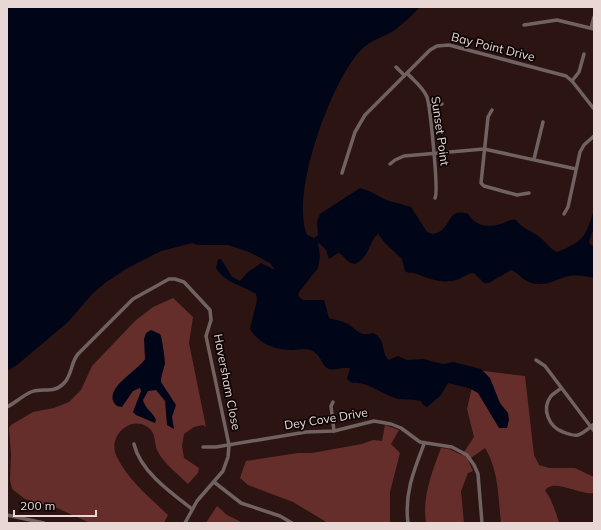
<svg xmlns="http://www.w3.org/2000/svg" width="601" height="530" viewBox="0 0 601 530" font-family="Mulish,sans-serif">
<style>
.green{fill:#662e2b}
.water{fill:#000517}
.lines{fill:none;stroke-linecap:round;stroke-linejoin:round}
.street{stroke:#706261;stroke-width:3.5}
.labels{text-anchor:middle;stroke-width:3.5;stroke-linejoin:round;paint-order:stroke}
.street-label{font-size:12px;fill:#e9d7d5;stroke:#0d0404}
</style>
<rect width="100%" height="100%" fill="#2c1412"/>
<g class="green">
<path d="M173,298L193,317L189,343L206,427L203,425L194,427L184,434L182,446L184,458L199,468L198,473L188,484C178,474 163,463 157,450C154,442 156,434 149,428C131,414 108,436 116,455C127,479 149,497 168,515L164,523H90L57,508L25,499L12,489L10,480L11,455L9,428L11,425L33,412L54,408L69,402L81,390L92,366L135,321L153,307Z"/>
<path d="M476,370L525,376L534,455L539,465L549,468H575L594,477V493C581,496 552,477 545,491C551,497 557,515 559,523H501C498,497 499,471 485,448L468,460L473,471L468,473L461,491L464,523H426C422,497 432,472 441,448L449,449L462,455L474,437L467,409Z"/>
<polygon points="385,425 399,430 391,444 400,453 390,492 390,523 328,523 293,502 248,485 240,478 246,461 298,453 312,453 362,444 373,440 382,441"/>
<polygon points="217,506 227,515 243,523 206,523"/>
</g>
<g class="water">
<path d="M7,7H420C412,15 404,23 395,30C384,37 370,40 361,50C331,81 290,194 307,235L314,238L318,235L317,222L320,214L360,188L369,191L386,200L411,207L427,232L433,234C436,233 440,232 442,230C452,221 450,208 468,214C476,226 487,228 501,224C507,222 510,219 516,220C523,230 534,231 543,240C548,245 551,249 557,252C585,241 585,237 594,210V228L589,241L590,244L594,247V278C586,276 578,275 569,276C557,279 545,287 532,283C523,281 519,273 511,270L489,283H484L474,273C467,273 463,278 456,280C442,284 430,279 417,274C413,272 409,274 405,271L402,259L386,244L378,234C367,243 372,255 355,264C346,263 345,255 338,253L329,259L326,250L318,242L320,256L318,268L299,292L298,296L303,300H324L329,318C335,320 343,321 348,324C357,330 360,337 373,333C387,340 380,352 389,360L398,356L407,360L423,359L443,364L453,362L481,369L490,378L500,403L508,413L509,420L507,428H499L478,393L469,388L448,383L441,395L427,407L423,405L421,401C414,399 406,400 399,399C381,395 369,381 352,383L347,379L350,368C343,367 334,371 329,369C321,366 322,354 310,350C305,348 298,350 292,350C275,350 259,344 250,329L257,300L256,294C242,285 225,283 216,268L218,259H221L232,277L240,281L248,272L261,263L275,270L270,263L249,252L228,245H198L192,243L161,251L126,269L105,283L93,293L68,322L17,365L7,371Z"/>
<path d="M151,330L160,334C162,336 165,360 165,363C164,369 161,375 161,382L176,405L172,417L174,429L167,425L165,401L156,390L148,391L143,400C145,409 153,412 156,420L155,423L136,415L133,412L141,391L140,388L133,391L122,407L117,406C100,390 138,371 145,359L144,339L146,333Z"/>
</g>
<g class="lines">
<g class="street">
<polyline points="524,25 557,20 594,29"/>
<polyline points="591,28 594,17"/>
<polyline points="396,67 404,75"/>
<path d="M407,73C413,80 423,87 427,97C430,106 439,192 435,198"/>
<polyline points="572,81 579,72 584,54"/>
<polyline points="429,106 442,104"/>
<polyline points="492,110 488,117 481,183 484,186 517,195 529,193"/>
<polyline points="534,159 543,122"/>
<polyline points="390,164 395,160 404,156 484,149 576,169"/>
<polyline points="342,173 355,132 365,115 430,50 437,46 449,45 566,76 572,81 594,109"/>
<polyline points="564,214 568,207 580,152 584,145 594,136"/>
<polyline points="536,360 545,366 594,431"/>
<path d="M561,388C558,391 554,393 551,396C541,409 549,427 563,432C568,434 573,436 578,435C584,433 589,428 594,424"/>
<polyline points="333,402 331,406 334,431"/>
<path d="M7,407C15,403 22,396 31,392C43,387 54,395 65,382C72,374 71,362 78,354L133,299L169,279H175L184,282L210,310L211,320L206,336L229,445L228,457L223,471L197,501L185,523"/>
<path d="M134,444C140,471 171,493 192,509"/>
<polyline points="203,447 216,447 306,432 334,431 374,421 391,424 401,428 420,442 452,447 467,455 474,465 478,474 482,523"/>
<polyline points="214,482 241,503 280,516 292,523"/>
<polyline points="7,515 44,523"/>
<path d="M408,523C404,494 414,470 424,444"/>
</g>
</g>
<g class="labels">
<g class="street-label">
<text transform="translate(493 47) rotate(14)" y="4">Bay Point Drive</text>
<text transform="translate(440 131) rotate(82)" y="4">Sunset Point</text>
<text transform="translate(227 382) rotate(79)" y="4">Haversham Close</text>
<text transform="translate(326 419) rotate(-9)" y="4">Dey Cove Drive</text>
</g>
</g>
<rect width="601" height="530" fill="none" stroke="#e9d7d5" stroke-width="16"/>
<path d="M14 510v6h82v-6" fill="none" stroke="#e9d7d5" stroke-width="2"/>
<text x="20" y="510" font-size="12" fill="#e9d7d5" stroke="#0d0404" stroke-width="3" paint-order="stroke">200 m</text>
</svg>
